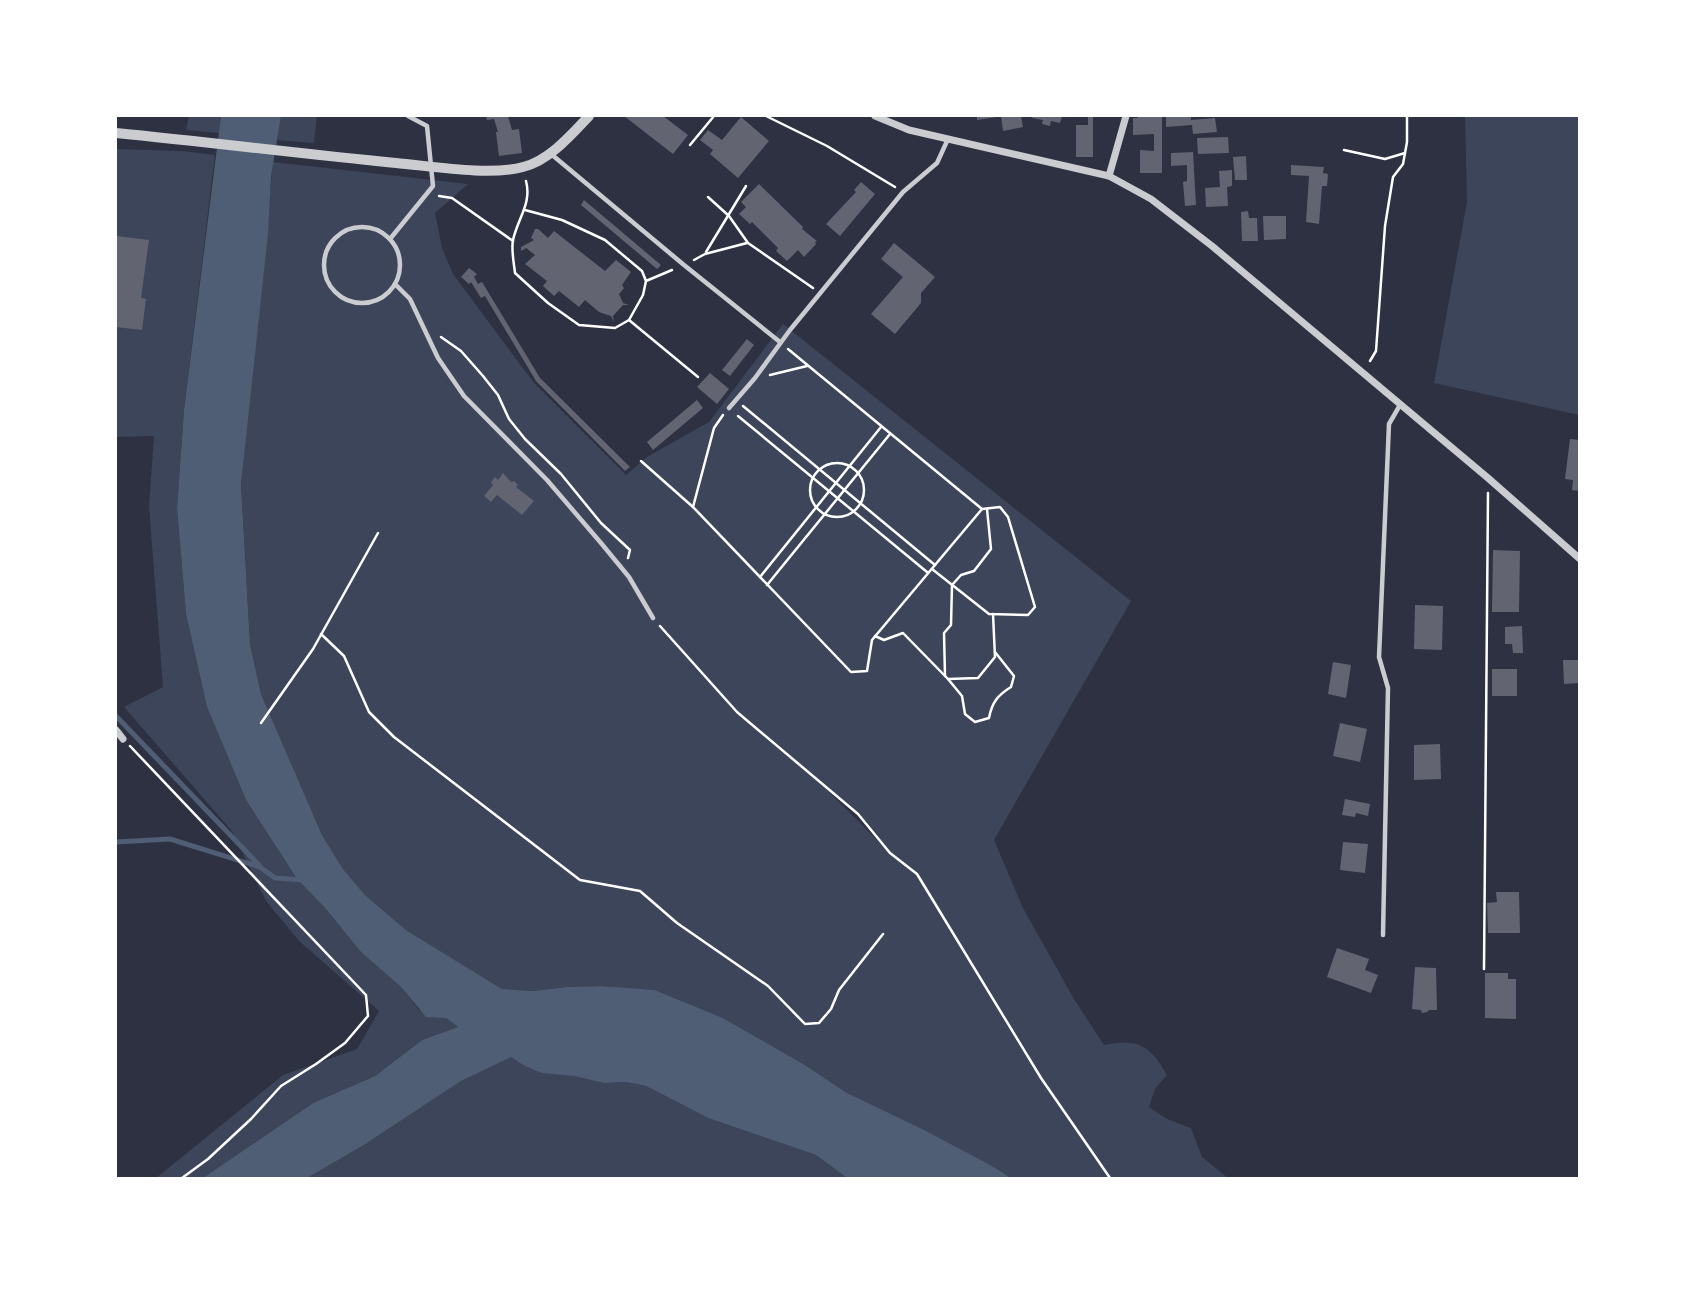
<svg xmlns="http://www.w3.org/2000/svg" width="1695" height="1294" viewBox="0 0 1695 1294" font-family="'Roboto Condensed',sans-serif">
<style>
.green{fill:#3c4559;fill-rule:evenodd}
.water{fill:#4f5d75}
.lines{fill:none;stroke-linecap:round;stroke-linejoin:round}
.stream{stroke:#4f5d75;stroke-width:5}
.building{fill:#626471}
.path{stroke:#fff;stroke-width:2.5}
.service{stroke:#caccd0;stroke-width:4.5}
.minor{stroke:#caccd0;stroke-width:7}
.tertiary{stroke:#caccd0;stroke-width:10}
</style>
<rect width="100%" height="100%" fill="#2d3142"/>
<g class="green">
<polygon points="189,116 221,116 219,133 186,130"/>
<polygon points="281,116 317,116 314,143 277,140"/>
<polygon points="1465,116 1579,116 1579,415 1434,383 1467,202"/>
<polygon points="116,149 182,151 215,155 184,410 177,508 186,614 207,707 246,800 297,879 325,908 361,952 401,987 419,1010 446,1018 458,1027 422,1040 375,1076 313,1103 203,1178 156,1178 283,1075 357,1049 379,1011 299,941 266,901 232,831 124,707 163,687 149,506 154,436 116,437"/>
<path d="M273,162L468,184L435,213L442,248L453,274L534,383L626,475L647,457L709,422L783,324L1131,601L994,840L1023,908L1074,999L1104,1045C1137,1038 1150,1045 1167,1075L1155,1089L1149,1107L1167,1119L1191,1128L1202,1157L1228,1178H1011L994,1167L847,1093L805,1065L723,1018L655,990L602,986L567,987L533,991L502,989L406,930L365,895L343,869L322,835L261,694L250,644L241,484ZM820,783L858,814L883,846Z"/>
<polygon points="511,1056 523,1065 574,1076 604,1083 626,1082 646,1086 708,1118 816,1155 847,1178 307,1178 364,1145 461,1081"/>
</g>
<polygon class="water" points="221,116 281,116 271,177 268,234 241,484 250,644 261,694 322,835 343,869 365,895 406,930 502,989 533,991 567,987 602,986 655,990 723,1018 805,1065 847,1093 924,1130 994,1167 1011,1178 847,1178 816,1155 708,1118 646,1086 626,1082 604,1083 574,1076 542,1073 523,1065 511,1057 461,1081 364,1145 307,1178 203,1178 313,1103 375,1076 422,1040 458,1027 446,1018 426,1017 401,987 361,952 325,908 297,879 246,800 207,707 186,614 177,508 184,410"/>
<g class="lines">
<g class="stream">
<polyline points="116,716 259,865"/>
<polyline points="116,842 170,839 260,867 275,878 304,880"/>
</g>
</g>
<g class="building">
<polygon points="486,116 508,116 512,130 519,129 522,153 499,156 496,132 498,132 494,119 487,120"/>
<polygon points="624,116 663,116 688,135 673,154"/>
<polygon points="977,116 997,116 997,117 977,120"/>
<polygon points="1001,116 1021,116 1023,127 1003,131"/>
<polygon points="1033,116 1062,116 1060,123 1051,121 1050,126 1042,124 1043,120 1032,118"/>
<polygon points="1088,116 1093,116 1093,157 1076,157 1076,125 1088,125"/>
<polygon points="1137,116 1162,116 1162,173 1140,173 1140,150 1154,151 1154,134 1133,135 1133,118 1138,118"/>
<polygon points="1166,116 1191,116 1191,120 1215,118 1217,132 1193,134 1192,125 1166,127"/>
<polygon points="741,117 769,141 738,178 710,154 713,150 700,140 708,130 722,140"/>
<polygon points="1228,137 1229,153 1198,154 1197,138"/>
<polygon points="1193,152 1196,205 1185,206 1183,182 1187,181 1187,165 1171,166 1171,153"/>
<polygon points="1246,156 1247,180 1235,180 1233,157"/>
<polygon points="1291,165 1324,167 1323,173 1328,174 1327,186 1322,186 1319,224 1306,222 1309,176 1291,175"/>
<polygon points="1232,170 1232,186 1227,187 1228,206 1206,207 1205,188 1220,187 1219,171"/>
<polygon points="861,182 875,194 840,236 826,224 856,192 854,190"/>
<polygon points="759,184 803,227 802,229 817,241 815,242 816,244 804,257 798,250 787,261 776,251 778,248 752,222 750,224 739,214 746,207 741,202"/>
<polygon points="584,200 661,265 657,269 581,205"/>
<polygon points="1248,211 1249,218 1257,218 1258,241 1242,241 1241,212"/>
<polygon points="1263,216 1286,216 1286,239 1264,240"/>
<polygon points="535,229 538,229 548,238 554,231 605,271 616,260 631,272 622,285 624,288 619,294 623,303 629,305 623,305 613,316 614,322 611,316 599,312 585,300 579,307 559,291 554,296 543,286 547,281 525,264 535,255 526,248 521,251 521,247 534,240 531,238"/>
<polygon points="117,236 149,240 141,298 146,299 142,330 116,327"/>
<polygon points="894,243 935,277 921,293 921,303 895,334 871,314 903,277 881,259"/>
<polygon points="469,268 477,274 474,277 478,284 482,282 540,378 630,467 625,471 536,381 485,296 481,298 471,282 469,284 461,277"/>
<polygon points="747,339 754,345 730,376 722,370"/>
<polygon points="710,373 729,389 717,404 697,387"/>
<polygon points="697,400 703,408 653,450 647,442"/>
<polygon points="1570,439 1580,440 1580,491 1572,490 1573,480 1565,479"/>
<polygon points="503,473 511,482 514,481 518,485 516,487 534,501 522,515 497,495 491,502 484,496 493,485 491,482 495,477 498,480"/>
<polygon points="1493,550 1520,551 1519,612 1492,612"/>
<polygon points="1415,605 1443,606 1442,650 1414,649"/>
<polygon points="1522,626 1523,653 1513,653 1512,644 1505,644 1505,627"/>
<polygon points="1563,660 1580,660 1580,683 1564,684"/>
<polygon points="1333,662 1351,665 1346,698 1328,694"/>
<rect x="1492" y="669" width="25" height="27"/>
<polygon points="1340,723 1367,729 1360,762 1333,756"/>
<polygon points="1440,744 1441,779 1414,780 1414,745"/>
<polygon points="1345,799 1370,804 1368,816 1356,813 1355,817 1342,815"/>
<polygon points="1343,842 1368,844 1365,873 1340,870"/>
<polygon points="1496,892 1519,892 1520,933 1488,933 1487,903 1497,902"/>
<polygon points="1337,948 1369,959 1365,970 1378,975 1371,993 1327,977"/>
<polygon points="1415,967 1436,968 1437,1010 1429,1010 1427,1012 1422,1013 1421,1010 1412,1009"/>
<polygon points="1485,973 1508,973 1508,979 1516,979 1516,1019 1485,1018"/>
</g>
<g class="lines">
<g class="path">
<polyline points="766,116 827,146 895,187"/>
<polyline points="690,145 714,116"/>
<polyline points="1344,150 1385,159 1405,153"/>
<polyline points="439,196 452,198 513,241"/>
<polyline points="708,197 729,216 748,243 813,288"/>
<path d="M525,210L562,220L605,240L642,271L646,281L643,295L629,320L615,328L579,325L548,303L515,273C514,263 511,250 513,240C518,218 532,203 526,181"/>
<polyline points="706,252 746,186"/>
<polyline points="694,260 705,254 747,243"/>
<polyline points="646,281 672,270"/>
<polyline points="629,320 698,377"/>
<polyline points="441,337 461,351 483,376 498,395 509,419 525,439 561,474 601,523 630,550 628,558"/>
<polyline points="1370,361 1376,351 1385,226 1393,177 1403,164 1407,142 1407,116"/>
<polyline points="770,375 807,366"/>
<polyline points="743,406 935,565"/>
<polyline points="738,416 927,572"/>
<polyline points="641,461 693,507 851,672 867,671 872,640 982,509 788,349"/>
<circle cx="837" cy="490" r="27"/>
<polyline points="693,507 714,428 723,415"/>
<polyline points="932,569 989,614 1028,615 1035,607 1008,517 1000,507 982,509"/>
<polyline points="760,577 881,427"/>
<polyline points="767,585 890,434"/>
<polyline points="660,626 737,712 858,814 890,853 917,874 1041,1078 1110,1178"/>
<polyline points="321,634 344,656 369,712 394,737 580,880 640,891 677,923 768,986 805,1024 819,1023 831,1009 839,990 883,934"/>
<polyline points="875,636 884,640 903,633 948,679 978,678 995,657 993,614"/>
<polyline points="945,676 944,633 951,625 952,585 961,575 974,571 991,549 987,509"/>
<path d="M948,679L962,696L965,714L975,722L989,718C992,702 998,695 1011,687L1014,676L995,652"/>
<polyline points="261,723 313,649 378,533"/>
<polyline points="130,746 366,995 368,1016 345,1043 316,1064 281,1086 251,1119 208,1159 182,1178"/>
<polyline points="1484,969 1488,493"/>
</g>
<g class="service">
<polyline points="551,154 684,265 780,342"/>
<circle cx="362" cy="265" r="38"/>
<polyline points="390,239 433,186 427,126 408,116"/>
<polyline points="395,284 410,299 438,358 464,396 547,480 601,543 629,577 653,618"/>
<polyline points="729,408 755,378 790,330 903,192 937,163 948,139"/>
<polyline points="1383,935 1388,688 1379,657 1389,424 1400,405"/>
</g>
<g class="minor">
<polyline points="875,116 909,130 1109,176 1151,199 1212,246 1488,478 1580,559"/>
<polyline points="1109,176 1126,116"/>
<polyline points="116,730 123,739"/>
</g>
<path class="tertiary" d="M116,133C209,142 302,154 396,163C431,166 489,176 523,167C549,161 572,134 589,116"/>
</g>
<rect width="1695" height="1294" fill="none" stroke="#ffffff" stroke-width="234"/>
</svg>
